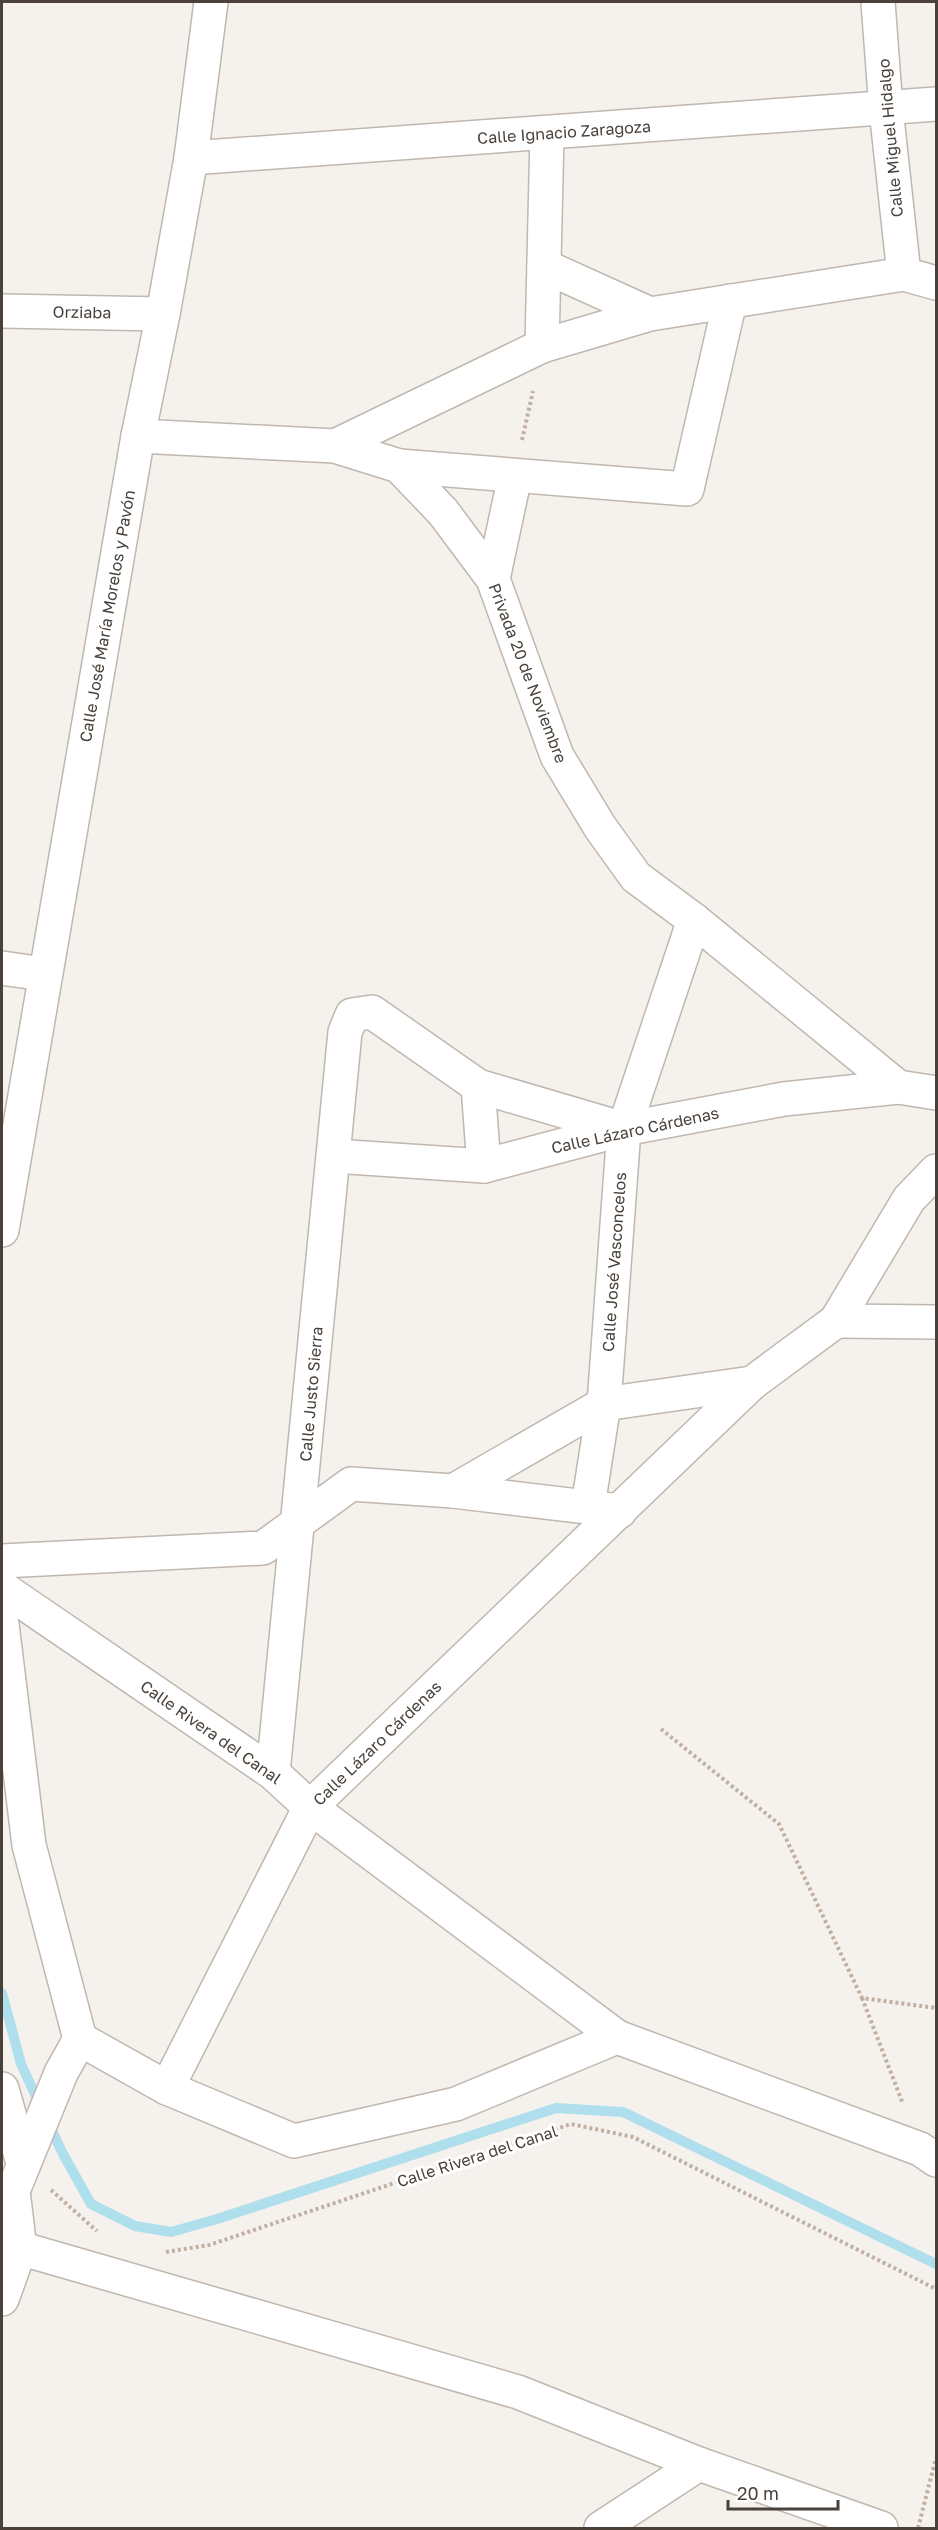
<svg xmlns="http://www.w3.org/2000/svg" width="938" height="2530" viewBox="0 0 938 2530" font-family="'Golos Text',sans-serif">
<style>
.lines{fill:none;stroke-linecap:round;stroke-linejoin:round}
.stream{stroke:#afdeec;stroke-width:10}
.minor-casing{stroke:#c0b7af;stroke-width:36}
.path{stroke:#c1b0a2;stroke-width:4;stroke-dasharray:3 3;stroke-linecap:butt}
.minor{stroke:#fff;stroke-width:33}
.labels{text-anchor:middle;stroke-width:6;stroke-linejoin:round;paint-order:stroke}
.street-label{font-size:16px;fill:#49413a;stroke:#fff}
</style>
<rect width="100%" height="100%" fill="#f5f1ec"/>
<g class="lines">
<g class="stream">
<polyline points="2,1993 21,2064 40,2105"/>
<polyline points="48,2122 63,2154 91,2204 135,2226 171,2232 217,2219 556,2108 623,2112 936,2264"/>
</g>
<defs>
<g id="minor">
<polyline points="878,2 886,109 904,274"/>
<polyline points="191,158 936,104"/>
<polyline points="544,266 650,314"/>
<polyline points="2,311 163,314"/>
<polyline points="542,346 547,133"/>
<polyline points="138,436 335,446 542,346 650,314 904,274 936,283"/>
<polyline points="335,446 399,466 443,512 493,579 557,756 600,827 636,877 694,920 898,1087"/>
<polyline points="399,466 687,489 730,301"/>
<polyline points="493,579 515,476"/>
<polyline points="2,968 44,974"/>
<polyline points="478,1086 484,1166"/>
<polyline points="334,1156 484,1166 624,1129 784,1099 898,1087 936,1093"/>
<polyline points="2,1230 138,436 163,314 191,158 211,2"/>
<polyline points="836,1321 936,1322"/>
<polyline points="453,1491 604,1404 752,1383"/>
<polyline points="588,1506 604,1404 624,1129 694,920"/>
<polyline points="2,1561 263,1548 351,1484 453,1491 620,1511"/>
<polyline points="2,1588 273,1773 310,1807 617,2037 920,2149 936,2160"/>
<polyline points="2,1624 29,1845 80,2039 61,2073 13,2191 2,2204"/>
<polyline points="273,1773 345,1032 352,1015 372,1012 478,1086 624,1129"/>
<polyline points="80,2039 167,2088 294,2141 456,2104 617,2037"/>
<polyline points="167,2088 310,1807 752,1383 836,1321 909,1199 936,1171"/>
<polyline points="2,2089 23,2163"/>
<polyline points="2,2243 518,2392 699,2464 881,2528"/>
<polyline points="2,2299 20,2249 13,2191"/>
<polyline points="601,2528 699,2464"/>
</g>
</defs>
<use href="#minor" class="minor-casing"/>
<g class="path">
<polyline points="522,440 533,391"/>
<polyline points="661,1729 779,1824 862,1998 936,2008"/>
<polyline points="862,1998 903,2104"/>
<polyline points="51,2190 97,2231"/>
<polyline points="166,2252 209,2245 571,2124 633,2137 936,2289"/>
<polyline points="918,2528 936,2458"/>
</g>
<use href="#minor" class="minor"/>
</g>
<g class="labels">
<g class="street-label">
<text transform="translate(564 132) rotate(-4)" y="6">Calle Ignacio Zaragoza</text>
<text transform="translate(890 138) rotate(-95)" y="6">Calle Miguel Hidalgo</text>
<text transform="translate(82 312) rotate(1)" y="6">Orziaba</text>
<text transform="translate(107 616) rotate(-80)" y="6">Calle José María Morelos y Pavón</text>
<text transform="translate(528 673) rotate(69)" y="6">Privada 20 de Noviembre</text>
<text transform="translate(635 1130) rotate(-12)" y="6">Calle Lázaro Cárdenas</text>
<text transform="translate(614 1262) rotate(-86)" y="6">Calle José Vasconcelos</text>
<text transform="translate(311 1394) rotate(-85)" y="6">Calle Justo Sierra</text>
<text transform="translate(211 1732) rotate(35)" y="6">Calle Rivera del Canal</text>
<text transform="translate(377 1743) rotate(-44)" y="6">Calle Lázaro Cárdenas</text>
<text transform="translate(477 2156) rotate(-18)" y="6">Calle Rivera del Canal</text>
</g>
</g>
<rect width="938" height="2530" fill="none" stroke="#49413a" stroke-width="6"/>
<path d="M728 2500v9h110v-9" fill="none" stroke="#49413a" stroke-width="3"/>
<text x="737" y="2500" font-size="18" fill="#49413a" stroke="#ffffff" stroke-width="4.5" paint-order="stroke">20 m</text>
</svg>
